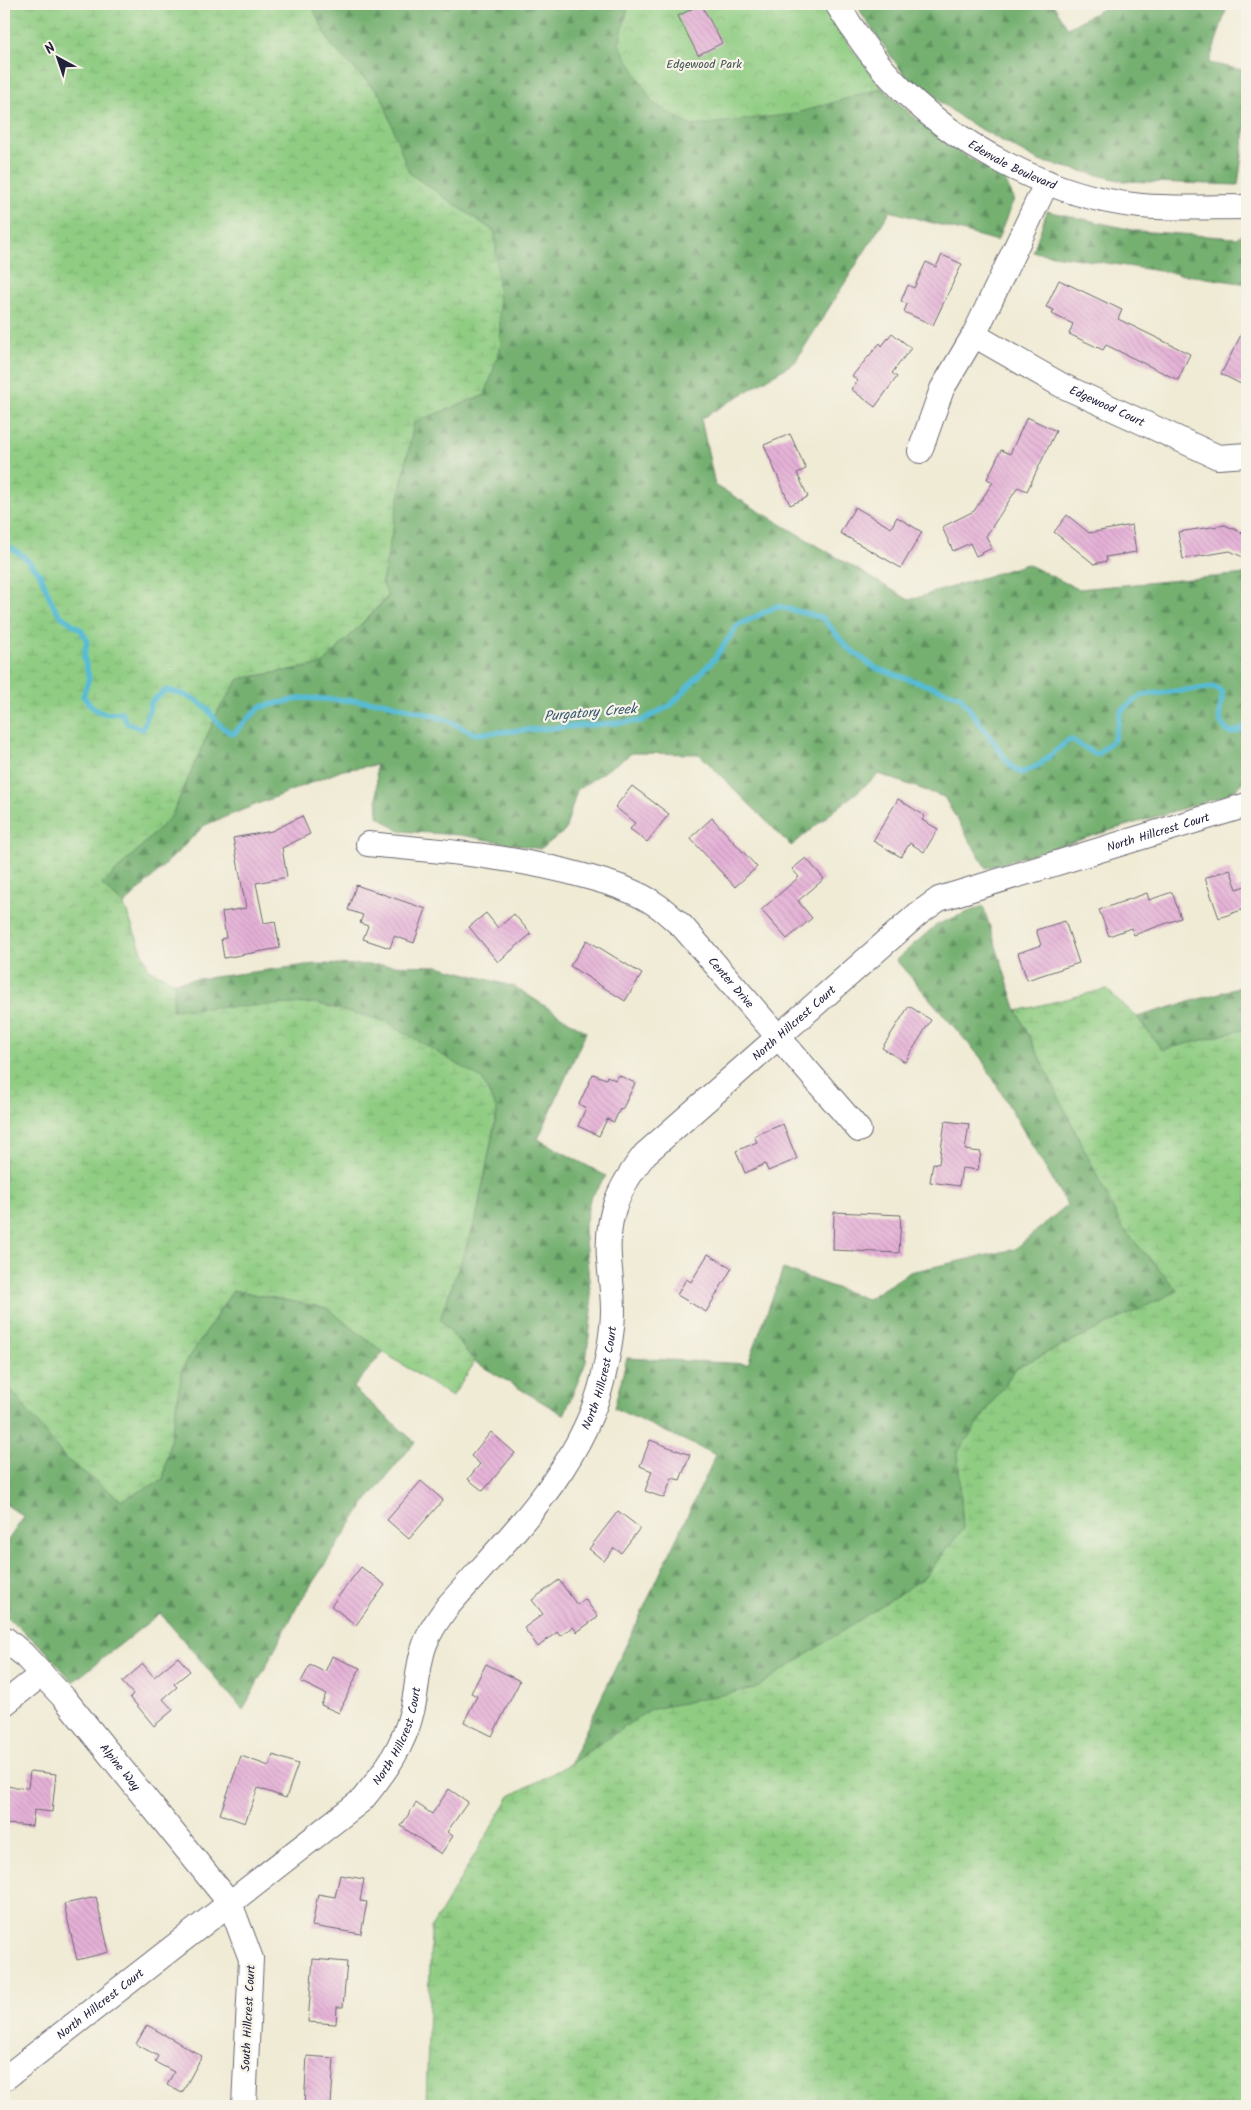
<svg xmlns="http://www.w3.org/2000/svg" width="1251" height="2110" viewBox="0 0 1251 2110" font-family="Kalam,sans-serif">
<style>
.forest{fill:url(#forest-firs);stroke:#4b6956}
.wetland{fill:url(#wetland-marsh);stroke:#59785f}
.park{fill:url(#park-crowns);stroke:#59785f}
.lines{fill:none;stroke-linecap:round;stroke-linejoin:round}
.stream{stroke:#57bbd5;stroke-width:5.5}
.building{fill:url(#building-back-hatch)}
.minor-casing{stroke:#6a6871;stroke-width:26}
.minor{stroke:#fff;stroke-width:24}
.labels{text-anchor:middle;stroke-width:4.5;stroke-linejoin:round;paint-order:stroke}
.park-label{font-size:12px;fill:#435551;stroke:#f7f3e8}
.street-label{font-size:12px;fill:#22223b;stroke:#f7f3e8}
.water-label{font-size:14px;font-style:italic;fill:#355871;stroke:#f7f3e8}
</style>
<defs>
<pattern id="forest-firs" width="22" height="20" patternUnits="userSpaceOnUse" patternTransform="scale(1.25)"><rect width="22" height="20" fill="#74b071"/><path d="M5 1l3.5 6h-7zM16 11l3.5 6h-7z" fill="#5f8f5e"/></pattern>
<pattern id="wetland-marsh" width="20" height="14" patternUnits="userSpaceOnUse" patternTransform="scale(1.25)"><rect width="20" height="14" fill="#90cd83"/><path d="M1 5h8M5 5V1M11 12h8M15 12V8" fill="none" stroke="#7cb072"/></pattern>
<pattern id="park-crowns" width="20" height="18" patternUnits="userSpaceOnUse" patternTransform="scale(1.25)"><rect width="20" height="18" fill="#90cd83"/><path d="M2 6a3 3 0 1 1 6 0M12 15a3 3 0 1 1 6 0" fill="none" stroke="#7cb072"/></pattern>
<pattern id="building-back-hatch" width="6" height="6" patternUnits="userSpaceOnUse" patternTransform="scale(1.25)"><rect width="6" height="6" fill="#e5b1d7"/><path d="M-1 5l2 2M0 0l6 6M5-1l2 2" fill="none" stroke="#c498b9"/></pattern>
</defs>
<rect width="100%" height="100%" fill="#f7f3e8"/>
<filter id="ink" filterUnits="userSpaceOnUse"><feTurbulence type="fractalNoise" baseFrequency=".02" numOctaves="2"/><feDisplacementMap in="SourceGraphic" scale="10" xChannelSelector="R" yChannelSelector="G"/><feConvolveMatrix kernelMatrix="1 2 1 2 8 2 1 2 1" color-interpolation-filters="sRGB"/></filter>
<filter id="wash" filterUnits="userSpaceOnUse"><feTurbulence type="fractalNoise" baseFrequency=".0096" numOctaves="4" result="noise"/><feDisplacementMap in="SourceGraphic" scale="20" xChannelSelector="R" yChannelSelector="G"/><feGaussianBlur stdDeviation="1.12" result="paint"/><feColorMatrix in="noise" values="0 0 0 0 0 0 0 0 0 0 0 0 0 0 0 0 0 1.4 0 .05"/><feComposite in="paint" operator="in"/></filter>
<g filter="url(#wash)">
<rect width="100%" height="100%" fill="#f0ebd5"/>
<g class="forest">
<polygon points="311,4 629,4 619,44 794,114 882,88 923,125 966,156 1005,180 1014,199 997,241 890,211 795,362 701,419 715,485 909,600 1027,564 1078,589 1247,574 1247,778 1238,788 1221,797 986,868 944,797 879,774 791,846 699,754 632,753 577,790 565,831 540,849 460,835 399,831 378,816 376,765 343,770 205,825 124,905 102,885 171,817 219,709 239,679 323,664 388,597 382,582 414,422 484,395 495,232 408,173 382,97 331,45"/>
<polygon points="857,4 1053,4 1068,28 1111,4 1228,4 1209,63 1247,71 1247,117 1238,185 1123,181 1039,161 966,121 905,76 863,16"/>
<polygon points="1047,211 1137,231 1236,238 1247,231 1247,284 1033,252"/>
<polygon points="983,906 1017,1011 1122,1227 1179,1291 1017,1367 958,1452 963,1529 924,1578 755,1689 649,1710 570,1764 716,1455 614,1408 627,1358 748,1364 783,1269 867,1299 910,1272 1015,1249 1067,1205 981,1058 896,960 936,925"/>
<polygon points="315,964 438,966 515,987 586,1032 538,1139 606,1176 590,1199 584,1230 592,1310 586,1362 564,1415 475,1362 440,1319 476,1219 497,1112 172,1010 175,982"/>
<polygon points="1247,985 1247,1029 1162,1050 1137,1017"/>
<polygon points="233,1290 327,1308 383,1352 353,1388 415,1442 365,1503 298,1605 243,1710 160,1613 73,1682 43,1648 4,1615 4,1546 24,1517 4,1503 4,1381 66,1459 163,1480 183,1367"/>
</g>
<g class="wetland">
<polygon points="4,4 311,4 331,45 382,97 409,173 495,232 501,346 485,395 414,422 382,582 388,596 323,664 239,679 219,709 171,817 102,885 124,905 149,969 175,982 172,1010 314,1003 385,1021 482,1079 497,1111 476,1219 440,1319 475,1362 452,1397 383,1352 327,1308 233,1290 183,1367 163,1480 121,1500 66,1459 4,1381"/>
<polygon points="1106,989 1137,1017 1162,1050 1247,1029 1247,2106 426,2106 431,1928 510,1796 570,1764 649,1710 755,1688 924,1578 963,1529 958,1452 1017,1367 1178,1291 1122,1227 1017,1011"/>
</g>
<polygon class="park" points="629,4 825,4 846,41 882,88 794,114 691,126 653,103 619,44"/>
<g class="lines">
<path class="stream" d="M4,543L23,556L40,574L53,605L61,616L81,630L87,640L84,657L89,678L83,696C94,711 102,717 121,712L127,723L143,729L152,701L166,690C181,693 197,698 208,710C217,721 219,727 233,734L260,707L303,698L382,702L445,719L475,734L641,721L671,705L715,658L737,626L777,606L823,618L847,647L875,668L960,696L1011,766L1022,773L1039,765L1070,739L1097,755L1114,739L1121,711L1142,695L1215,687L1222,692C1223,712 1212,715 1229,733L1240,730L1247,724"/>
</g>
<g id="blocks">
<g class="building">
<polygon points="701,4 722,43 698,55 678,16"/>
<polygon points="942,255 962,264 933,325 904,312 907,304 901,301 908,285 914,288 926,262 936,267"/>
<polygon points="1059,280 1122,310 1118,319 1190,354 1178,380 1106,345 1103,350 1069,334 1073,324 1052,314 1054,310 1046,307"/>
<polygon points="1247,323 1247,387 1221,374"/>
<polygon points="892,333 911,348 892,373 897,377 875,407 851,389 858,381 852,376 880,343 882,346"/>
<polygon points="1027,417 1056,431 1027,491 1018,487 986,536 992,548 976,556 970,543 953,551 942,527 974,511 993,482 987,479 1001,450 1010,454"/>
<polygon points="790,434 806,469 797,473 808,497 790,505 764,445"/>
<polygon points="855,507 891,528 897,517 922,532 901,568 840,533"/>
<polygon points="1067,515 1089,533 1132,525 1136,552 1106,557 1107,561 1094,564 1054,532"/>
<polygon points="1225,525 1247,535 1247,559 1230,551 1183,559 1178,532"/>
<polygon points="632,786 669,814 647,842 630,829 635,823 615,807"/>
<polygon points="898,799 925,816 922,820 938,829 924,852 910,843 901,857 873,841"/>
<polygon points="302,816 310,834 282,848 287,877 256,883 264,923 275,921 280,948 224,958 221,939 226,938 222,912 246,908 233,838 272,831"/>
<polygon points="712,818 757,867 735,887 690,838"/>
<polygon points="806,858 824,879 798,901 812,918 787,939 761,910 799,877 792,869"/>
<polygon points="1230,869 1237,889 1247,885 1247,908 1219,918 1205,878"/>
<polygon points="356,885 426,909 414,943 394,936 390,948 363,939 368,926 360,923 363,915 348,910"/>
<polygon points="1172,892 1181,918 1134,935 1131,928 1109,936 1099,910 1147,893 1149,900"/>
<polygon points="486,913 498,928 514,914 531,934 498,962 469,927"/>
<polygon points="1065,921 1079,963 1027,980 1018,953 1041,945 1036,930"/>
<polygon points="587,940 642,974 625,1001 570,966"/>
<polygon points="909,1006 931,1020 905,1062 882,1048"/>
<polygon points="593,1074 606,1079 607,1076 615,1080 618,1075 635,1083 622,1110 620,1109 614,1122 607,1119 599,1136 578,1126 586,1108 579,1104"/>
<polygon points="945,1121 969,1124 965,1150 981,1152 978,1170 962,1168 959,1186 930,1182 933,1163 939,1164"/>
<polygon points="783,1124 797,1159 768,1171 765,1164 745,1173 736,1151 757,1142 754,1136"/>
<polygon points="834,1212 901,1215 899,1253 833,1250"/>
<polygon points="708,1254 732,1268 706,1312 677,1295 686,1279 691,1282"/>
<polygon points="491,1432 515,1453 483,1491 468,1479 480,1464 471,1456"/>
<polygon points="650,1440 690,1455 680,1480 672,1478 664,1498 645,1491 652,1471 640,1466"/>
<polygon points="421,1481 443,1500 409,1539 387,1520"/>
<polygon points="618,1511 640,1528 621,1553 614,1548 604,1561 589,1549"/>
<polygon points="361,1567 385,1585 356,1625 331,1606"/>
<polygon points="559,1580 577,1605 585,1599 598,1617 577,1632 573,1627 560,1636 557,1632 538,1647 524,1628 543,1614 532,1600"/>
<polygon points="332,1656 360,1668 339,1713 321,1705 326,1694 301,1682 310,1665 325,1672"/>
<polygon points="178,1657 190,1671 174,1684 177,1687 163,1699 173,1710 154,1726 130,1697 133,1694 122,1682 143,1664 154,1677"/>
<polygon points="486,1664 520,1681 492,1736 464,1722 477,1696 471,1693"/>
<polygon points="273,1755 298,1764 286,1798 258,1788 245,1823 220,1814 241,1756 269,1766"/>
<polygon points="30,1771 56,1774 52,1812 34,1810 32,1826 5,1824 6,1812 4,1812 4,1786 28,1788"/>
<polygon points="449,1789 468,1802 447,1832 453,1836 441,1854 401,1826 416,1803 432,1814"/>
<polygon points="340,1875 364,1879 360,1901 367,1902 361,1934 312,1926 318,1894 335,1897"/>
<polygon points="96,1897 109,1952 77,1960 64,1904"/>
<polygon points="313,1959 347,1962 343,2007 337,2007 336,2024 308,2022"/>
<polygon points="147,2025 202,2056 182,2093 167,2085 174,2072 155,2062 158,2056 136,2044"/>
<polygon points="307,2056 334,2058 331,2106 304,2106"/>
</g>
</g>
</g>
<g filter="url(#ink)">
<use href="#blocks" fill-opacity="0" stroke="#6a6871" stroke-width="1"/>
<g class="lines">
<defs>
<g id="minor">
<path id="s1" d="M837,4C853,30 870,55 890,77C951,144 1051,197 1141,206C1176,209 1212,207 1247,207"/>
<path id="s2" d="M974,335L1061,385L1218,457L1247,455"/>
<polyline points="920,451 942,389 974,335 1047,182"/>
<path id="s3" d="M368,844C441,851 514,856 584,876C610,883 637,891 658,906C667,912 674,920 682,926L859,1130"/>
<path id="s4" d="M4,1638L23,1654L65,1699L230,1903L251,1959L244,2106"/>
<polyline points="4,1704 42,1674"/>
<path id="s5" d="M4,2079L362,1800C385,1772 404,1746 412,1711C417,1692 417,1672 422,1654C426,1636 437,1621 447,1607C507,1538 581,1470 603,1378C608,1356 613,1332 613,1310C613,1293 610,1275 609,1258C606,1214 619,1187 645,1154L918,914L939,899L1247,805"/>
</g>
</defs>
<use href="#minor" class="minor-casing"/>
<use href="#minor" class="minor"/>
</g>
</g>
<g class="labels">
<g class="park-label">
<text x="704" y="68">Edgewood Park</text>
</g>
<g class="street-label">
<text dy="4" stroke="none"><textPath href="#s1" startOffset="242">Edenvale Boulevard</textPath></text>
<text dy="4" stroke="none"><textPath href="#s2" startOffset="151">Edgewood Court</textPath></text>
<text dy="4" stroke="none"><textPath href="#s5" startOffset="1801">North Hillcrest Court</textPath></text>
<text dy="4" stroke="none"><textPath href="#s3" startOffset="405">Center Drive</textPath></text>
<text dy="4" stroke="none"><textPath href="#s5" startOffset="1381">North Hillcrest Court</textPath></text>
<text dy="4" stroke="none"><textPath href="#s5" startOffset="948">North Hillcrest Court</textPath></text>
<text dy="4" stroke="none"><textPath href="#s5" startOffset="528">North Hillcrest Court</textPath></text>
<text dy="4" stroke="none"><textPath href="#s4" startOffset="174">Alpine Way</textPath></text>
<text dy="4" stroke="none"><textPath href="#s5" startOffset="122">North Hillcrest Court</textPath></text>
<text transform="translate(248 2018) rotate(-87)" y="4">South Hillcrest Court</text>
</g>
<g class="water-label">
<text transform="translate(590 712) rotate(-5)" y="5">Purgatory Creek</text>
</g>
</g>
<rect width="1251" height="2110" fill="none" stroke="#f7f3e8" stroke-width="20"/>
<g transform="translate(58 58) rotate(320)" stroke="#f7f3e8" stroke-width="4" paint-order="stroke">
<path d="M0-4L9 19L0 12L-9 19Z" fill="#22223b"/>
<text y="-8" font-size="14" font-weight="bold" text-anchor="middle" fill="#22223b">N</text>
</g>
</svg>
